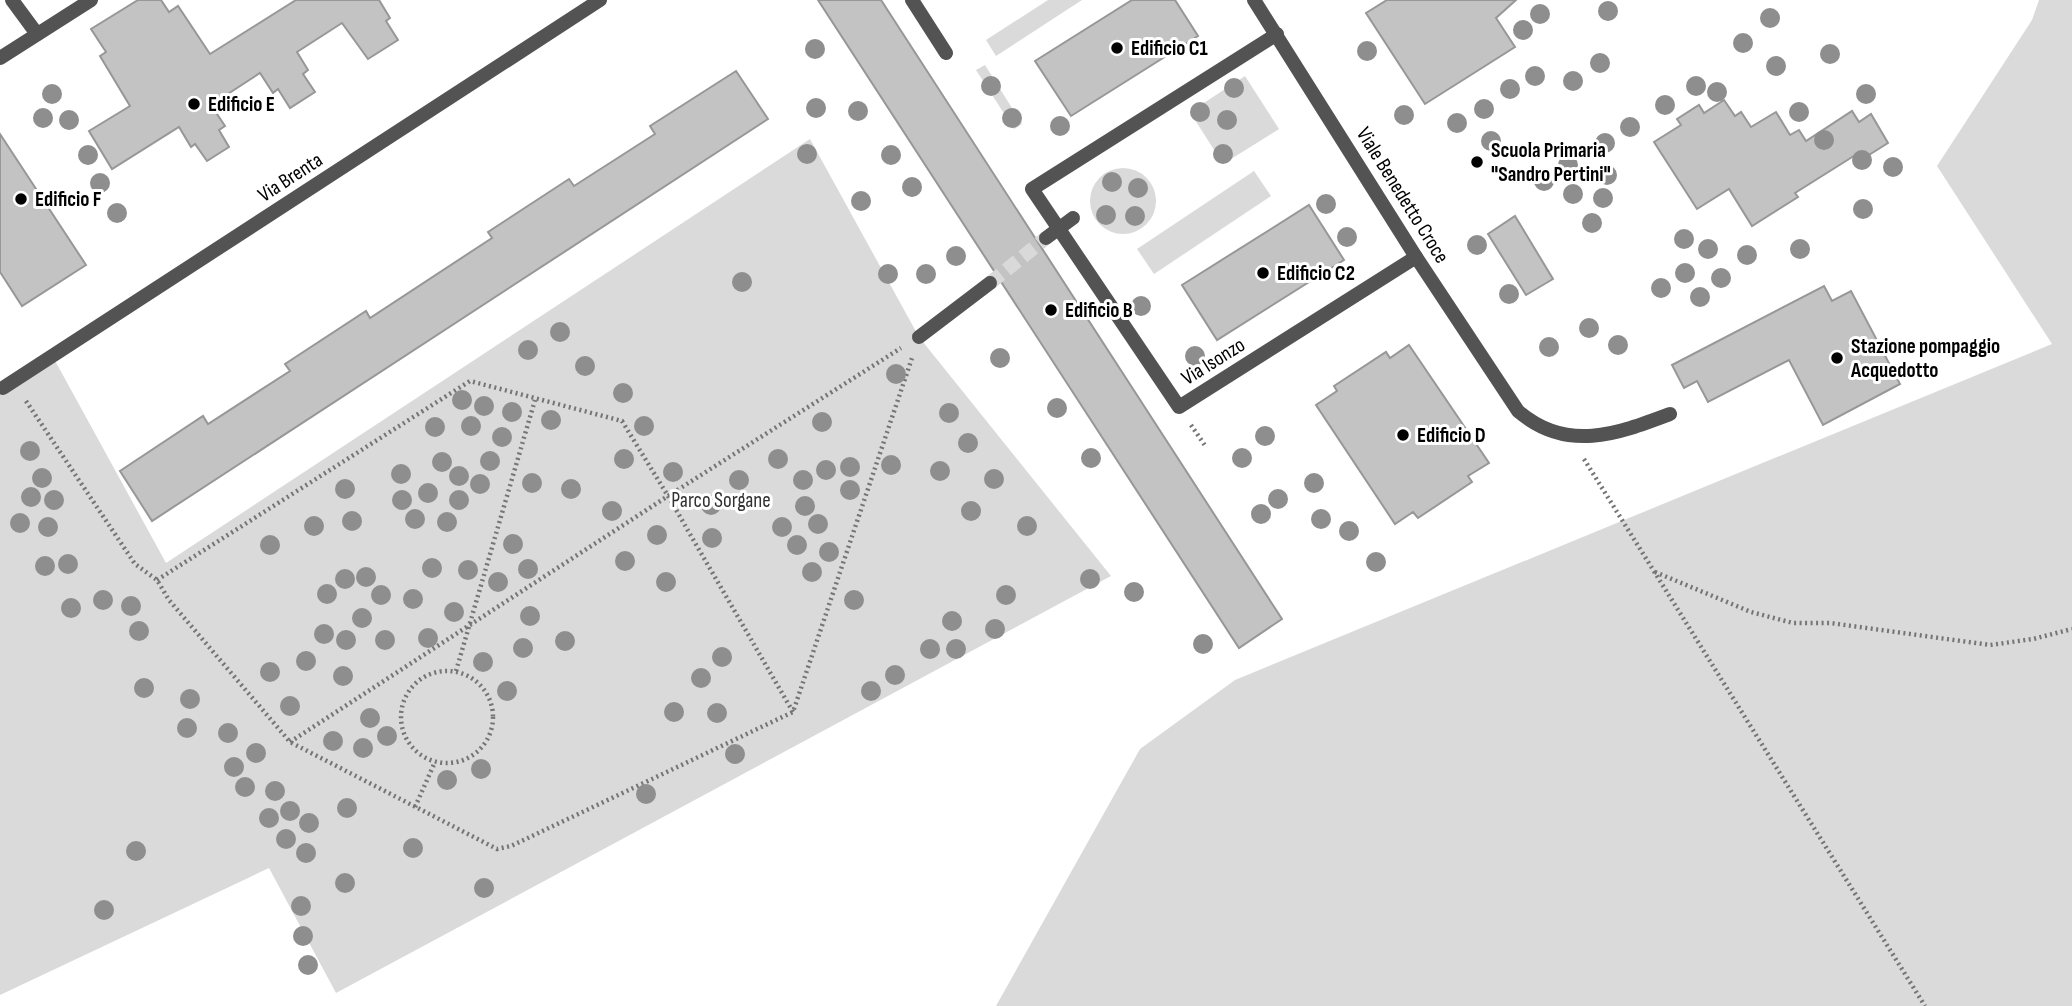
<svg xmlns="http://www.w3.org/2000/svg" width="2072" height="1006" viewBox="0 0 2072 1006" font-family="'Sofia Sans Condensed',sans-serif">
<style>
.green{fill:#dadada}
.building{fill:#c3c3c3;stroke:#979797;stroke-width:2}
.lines{fill:none;stroke-linecap:round;stroke-linejoin:round}
.street-tunnel{stroke:#d9d9d9;stroke-width:14;stroke-dasharray:14 7;stroke-linecap:butt}
.path{stroke:#757575;stroke-width:4.5;stroke-dasharray:2 3.5;stroke-linecap:butt}
.street{stroke:#535353;stroke-width:14}
.tree{fill:#8e8e8e}
.poi-dot{fill:#000;stroke:#fff;stroke-width:2.5}
.labels{text-anchor:middle;stroke-width:6;stroke-linejoin:round;paint-order:stroke}
.poi-label{font-size:21px;font-weight:bold;fill:#000;stroke:#fff;text-anchor:start}
.street-label{font-size:21px;fill:#000;stroke:#fff}
.park-label{font-size:21px;fill:#313131;stroke:#fff}
</style>
<rect width="100%" height="100%" fill="#fff"/>
<g class="green">
<polygon points="1048,0 1082,0 996,56 986,40"/>
<polygon points="2039,0 2072,0 2072,1006 996,1006 1140,749 1235,680 2052,344 1937,166 2032,20"/>
<polygon points="985,65 1022,124 1014,129 976,70"/>
<polygon points="1245,76 1279,129 1223,164 1190,112"/>
<polygon points="810,139 919,337 1111,576 336,993 269,868 0,995 0,384 53,357 166,563"/>
<circle cx="1123" cy="201" r="33"/>
<polygon points="1254,171 1271,196 1154,274 1137,249"/>
</g>
<g class="building">
<polygon points="138,0 161,0 169,12 178,6 210,54 296,0 379,0 390,18 386,21 398,40 368,59 342,23 297,52 308,70 303,74 315,92 290,108 278,89 273,93 260,73 211,105 225,126 219,130 229,147 207,161 195,144 191,147 179,127 112,169 89,131 130,106 100,56 106,52 91,29"/>
<polygon points="818,0 881,0 1282,619 1239,648"/>
<polygon points="1132,0 1175,0 1198,36 1071,116 1035,61"/>
<polygon points="1387,0 1516,0 1496,18 1515,47 1425,104 1366,13"/>
<polygon points="736,71 768,119 152,521 120,471 203,416 208,424 290,371 285,364 366,311 370,318 492,238 488,232 569,179 574,186 655,134 650,126"/>
<polygon points="1724,100 1735,116 1741,112 1751,127 1776,112 1790,135 1799,130 1806,141 1852,111 1859,122 1871,114 1888,143 1861,160 1857,154 1795,193 1798,197 1752,226 1729,189 1697,209 1654,142 1681,125 1677,119 1699,105 1704,113"/>
<polygon points="0,134 86,265 22,306 0,272"/>
<polygon points="1309,205 1344,260 1217,340 1182,285"/>
<polygon points="1515,216 1553,279 1526,295 1488,234"/>
<polygon points="1824,286 1832,301 1851,291 1900,384 1823,425 1789,360 1708,402 1697,381 1684,388 1672,365"/>
<polygon points="1409,345 1489,463 1468,476 1472,482 1418,518 1413,512 1395,524 1316,405 1337,391 1334,386 1386,352 1390,358"/>
</g>
<g class="lines">
<polyline class="street-tunnel" points="990,283 1046,238"/>
<g class="path">
<polyline points="26,401 135,564 157,580 169,600 290,742 497,849 511,846 793,712 912,358"/>
<polyline points="1191,425 1206,447"/>
<polyline points="1584,459 1925,1006"/>
<polyline points="1655,572 1751,612 1793,623 1830,623 1990,645 2033,639 2072,629"/>
<polyline points="157,580 470,381 622,421 668,496 793,712"/>
<circle cx="447" cy="717" r="46"/>
<polyline points="456,671 535,400"/>
<polyline points="290,742 668,496 901,348"/>
<polyline points="415,807 435,762"/>
</g>
<g class="street">
<polyline points="12,0 37,34"/>
<polyline points="912,0 946,53"/>
<path d="M1254,0L1416,257L1518,411C1567,453 1617,434 1670,414"/>
<polyline points="1277,34 1032,189 1179,407 1416,257"/>
<polyline points="0,58 91,0"/>
<polyline points="1046,238 1073,218"/>
<polyline points="919,337 990,283"/>
<polyline points="3,388 600,0"/>
</g>
</g>
<g class="tree">
<circle cx="1608" cy="11" r="10"/>
<circle cx="1540" cy="14" r="10"/>
<circle cx="1770" cy="18" r="10"/>
<circle cx="1523" cy="30" r="10"/>
<circle cx="1743" cy="43" r="10"/>
<circle cx="815" cy="49" r="10"/>
<circle cx="1367" cy="51" r="10"/>
<circle cx="1830" cy="54" r="10"/>
<circle cx="1600" cy="63" r="10"/>
<circle cx="1776" cy="66" r="10"/>
<circle cx="1535" cy="76" r="10"/>
<circle cx="1573" cy="81" r="10"/>
<circle cx="991" cy="86" r="10"/>
<circle cx="1696" cy="86" r="10"/>
<circle cx="1234" cy="88" r="10"/>
<circle cx="1510" cy="89" r="10"/>
<circle cx="1717" cy="92" r="10"/>
<circle cx="52" cy="94" r="10"/>
<circle cx="1866" cy="94" r="10"/>
<circle cx="1665" cy="105" r="10"/>
<circle cx="816" cy="108" r="10"/>
<circle cx="1484" cy="109" r="10"/>
<circle cx="858" cy="111" r="10"/>
<circle cx="1200" cy="112" r="10"/>
<circle cx="1799" cy="112" r="10"/>
<circle cx="1404" cy="115" r="10"/>
<circle cx="43" cy="118" r="10"/>
<circle cx="1012" cy="118" r="10"/>
<circle cx="69" cy="120" r="10"/>
<circle cx="1227" cy="120" r="10"/>
<circle cx="1457" cy="123" r="10"/>
<circle cx="1060" cy="126" r="10"/>
<circle cx="1630" cy="127" r="10"/>
<circle cx="1824" cy="140" r="10"/>
<circle cx="1491" cy="141" r="10"/>
<circle cx="1605" cy="143" r="10"/>
<circle cx="807" cy="154" r="10"/>
<circle cx="1223" cy="154" r="10"/>
<circle cx="88" cy="155" r="10"/>
<circle cx="891" cy="155" r="10"/>
<circle cx="1862" cy="160" r="10"/>
<circle cx="1568" cy="165" r="10"/>
<circle cx="1893" cy="167" r="10"/>
<circle cx="1607" cy="175" r="10"/>
<circle cx="1544" cy="181" r="10"/>
<circle cx="1112" cy="182" r="10"/>
<circle cx="100" cy="183" r="10"/>
<circle cx="912" cy="187" r="10"/>
<circle cx="1138" cy="188" r="10"/>
<circle cx="1573" cy="194" r="10"/>
<circle cx="1603" cy="198" r="10"/>
<circle cx="861" cy="201" r="10"/>
<circle cx="1326" cy="204" r="10"/>
<circle cx="1863" cy="209" r="10"/>
<circle cx="117" cy="213" r="10"/>
<circle cx="1106" cy="215" r="10"/>
<circle cx="1135" cy="216" r="10"/>
<circle cx="1592" cy="223" r="10"/>
<circle cx="1347" cy="237" r="10"/>
<circle cx="1684" cy="239" r="10"/>
<circle cx="1477" cy="245" r="10"/>
<circle cx="1708" cy="249" r="10"/>
<circle cx="1800" cy="249" r="10"/>
<circle cx="1747" cy="255" r="10"/>
<circle cx="956" cy="256" r="10"/>
<circle cx="1685" cy="273" r="10"/>
<circle cx="888" cy="274" r="10"/>
<circle cx="926" cy="274" r="10"/>
<circle cx="1721" cy="278" r="10"/>
<circle cx="742" cy="282" r="10"/>
<circle cx="1661" cy="288" r="10"/>
<circle cx="1509" cy="294" r="10"/>
<circle cx="1700" cy="297" r="10"/>
<circle cx="1141" cy="306" r="10"/>
<circle cx="1589" cy="328" r="10"/>
<circle cx="560" cy="332" r="10"/>
<circle cx="1618" cy="345" r="10"/>
<circle cx="1549" cy="347" r="10"/>
<circle cx="528" cy="350" r="10"/>
<circle cx="1195" cy="356" r="10"/>
<circle cx="1000" cy="358" r="10"/>
<circle cx="585" cy="366" r="10"/>
<circle cx="896" cy="374" r="10"/>
<circle cx="623" cy="393" r="10"/>
<circle cx="462" cy="400" r="10"/>
<circle cx="484" cy="406" r="10"/>
<circle cx="1057" cy="408" r="10"/>
<circle cx="512" cy="412" r="10"/>
<circle cx="949" cy="413" r="10"/>
<circle cx="551" cy="420" r="10"/>
<circle cx="822" cy="422" r="10"/>
<circle cx="471" cy="426" r="10"/>
<circle cx="644" cy="426" r="10"/>
<circle cx="435" cy="427" r="10"/>
<circle cx="1265" cy="436" r="10"/>
<circle cx="502" cy="437" r="10"/>
<circle cx="968" cy="443" r="10"/>
<circle cx="30" cy="451" r="10"/>
<circle cx="1091" cy="458" r="10"/>
<circle cx="1242" cy="458" r="10"/>
<circle cx="624" cy="459" r="10"/>
<circle cx="778" cy="459" r="10"/>
<circle cx="490" cy="461" r="10"/>
<circle cx="442" cy="462" r="10"/>
<circle cx="891" cy="465" r="10"/>
<circle cx="850" cy="467" r="10"/>
<circle cx="826" cy="470" r="10"/>
<circle cx="940" cy="471" r="10"/>
<circle cx="673" cy="472" r="10"/>
<circle cx="401" cy="474" r="10"/>
<circle cx="459" cy="476" r="10"/>
<circle cx="42" cy="478" r="10"/>
<circle cx="994" cy="479" r="10"/>
<circle cx="739" cy="480" r="10"/>
<circle cx="803" cy="480" r="10"/>
<circle cx="532" cy="483" r="10"/>
<circle cx="1314" cy="483" r="10"/>
<circle cx="480" cy="484" r="10"/>
<circle cx="345" cy="489" r="10"/>
<circle cx="571" cy="489" r="10"/>
<circle cx="850" cy="490" r="10"/>
<circle cx="428" cy="493" r="10"/>
<circle cx="31" cy="497" r="10"/>
<circle cx="1278" cy="499" r="10"/>
<circle cx="54" cy="500" r="10"/>
<circle cx="402" cy="500" r="10"/>
<circle cx="459" cy="500" r="10"/>
<circle cx="711" cy="505" r="10"/>
<circle cx="805" cy="506" r="10"/>
<circle cx="612" cy="511" r="10"/>
<circle cx="971" cy="511" r="10"/>
<circle cx="1261" cy="514" r="10"/>
<circle cx="415" cy="519" r="10"/>
<circle cx="1321" cy="519" r="10"/>
<circle cx="352" cy="521" r="10"/>
<circle cx="447" cy="522" r="10"/>
<circle cx="20" cy="523" r="10"/>
<circle cx="818" cy="524" r="10"/>
<circle cx="314" cy="526" r="10"/>
<circle cx="1027" cy="526" r="10"/>
<circle cx="48" cy="527" r="10"/>
<circle cx="782" cy="527" r="10"/>
<circle cx="1349" cy="531" r="10"/>
<circle cx="657" cy="535" r="10"/>
<circle cx="712" cy="538" r="10"/>
<circle cx="513" cy="544" r="10"/>
<circle cx="270" cy="545" r="10"/>
<circle cx="797" cy="545" r="10"/>
<circle cx="829" cy="552" r="10"/>
<circle cx="625" cy="561" r="10"/>
<circle cx="1376" cy="562" r="10"/>
<circle cx="68" cy="564" r="10"/>
<circle cx="45" cy="566" r="10"/>
<circle cx="432" cy="568" r="10"/>
<circle cx="528" cy="569" r="10"/>
<circle cx="468" cy="570" r="10"/>
<circle cx="812" cy="572" r="10"/>
<circle cx="366" cy="577" r="10"/>
<circle cx="345" cy="579" r="10"/>
<circle cx="1090" cy="579" r="10"/>
<circle cx="498" cy="582" r="10"/>
<circle cx="666" cy="582" r="10"/>
<circle cx="1134" cy="592" r="10"/>
<circle cx="327" cy="594" r="10"/>
<circle cx="381" cy="595" r="10"/>
<circle cx="1006" cy="595" r="10"/>
<circle cx="413" cy="599" r="10"/>
<circle cx="103" cy="600" r="10"/>
<circle cx="854" cy="600" r="10"/>
<circle cx="131" cy="606" r="10"/>
<circle cx="71" cy="608" r="10"/>
<circle cx="454" cy="612" r="10"/>
<circle cx="530" cy="616" r="10"/>
<circle cx="362" cy="618" r="10"/>
<circle cx="952" cy="621" r="10"/>
<circle cx="995" cy="629" r="10"/>
<circle cx="139" cy="631" r="10"/>
<circle cx="324" cy="634" r="10"/>
<circle cx="428" cy="638" r="10"/>
<circle cx="346" cy="640" r="10"/>
<circle cx="385" cy="640" r="10"/>
<circle cx="565" cy="641" r="10"/>
<circle cx="1203" cy="644" r="10"/>
<circle cx="523" cy="648" r="10"/>
<circle cx="930" cy="649" r="10"/>
<circle cx="956" cy="649" r="10"/>
<circle cx="722" cy="657" r="10"/>
<circle cx="306" cy="661" r="10"/>
<circle cx="483" cy="662" r="10"/>
<circle cx="270" cy="672" r="10"/>
<circle cx="895" cy="675" r="10"/>
<circle cx="343" cy="676" r="10"/>
<circle cx="701" cy="678" r="10"/>
<circle cx="144" cy="688" r="10"/>
<circle cx="507" cy="691" r="10"/>
<circle cx="871" cy="691" r="10"/>
<circle cx="190" cy="699" r="10"/>
<circle cx="290" cy="706" r="10"/>
<circle cx="674" cy="712" r="10"/>
<circle cx="717" cy="713" r="10"/>
<circle cx="370" cy="718" r="10"/>
<circle cx="187" cy="728" r="10"/>
<circle cx="228" cy="733" r="10"/>
<circle cx="387" cy="736" r="10"/>
<circle cx="333" cy="741" r="10"/>
<circle cx="363" cy="748" r="10"/>
<circle cx="256" cy="753" r="10"/>
<circle cx="735" cy="754" r="10"/>
<circle cx="234" cy="767" r="10"/>
<circle cx="481" cy="769" r="10"/>
<circle cx="447" cy="780" r="10"/>
<circle cx="245" cy="787" r="10"/>
<circle cx="275" cy="791" r="10"/>
<circle cx="646" cy="794" r="10"/>
<circle cx="347" cy="808" r="10"/>
<circle cx="290" cy="811" r="10"/>
<circle cx="269" cy="818" r="10"/>
<circle cx="309" cy="823" r="10"/>
<circle cx="286" cy="839" r="10"/>
<circle cx="413" cy="848" r="10"/>
<circle cx="136" cy="851" r="10"/>
<circle cx="306" cy="853" r="10"/>
<circle cx="345" cy="883" r="10"/>
<circle cx="484" cy="888" r="10"/>
<circle cx="301" cy="906" r="10"/>
<circle cx="104" cy="910" r="10"/>
<circle cx="303" cy="936" r="10"/>
<circle cx="308" cy="965" r="10"/>
</g>
<g class="poi-dot">
<circle cx="1117" cy="48" r="7"/>
<circle cx="194" cy="104" r="7"/>
<circle cx="1477" cy="162" r="7"/>
<circle cx="21" cy="199" r="7"/>
<circle cx="1263" cy="273" r="7"/>
<circle cx="1051" cy="310" r="7"/>
<circle cx="1837" cy="358" r="7"/>
<circle cx="1403" cy="435" r="7"/>
</g>
<g class="labels">
<g class="poi-label">
<text x="1131" y="55">Edificio C1</text>
<text x="208" y="111">Edificio E</text>
<text x="1491" y="157">Scuola Primaria<tspan x="1491" dy="24">"Sandro Pertini"</tspan></text>
<text x="35" y="206">Edificio F</text>
<text x="1277" y="280">Edificio C2</text>
<text x="1065" y="317">Edificio B</text>
<text x="1851" y="353">Stazione pompaggio<tspan x="1851" dy="24">Acquedotto</tspan></text>
<text x="1417" y="442">Edificio D</text>
</g>
<g class="street-label">
<text transform="translate(290 177) rotate(-33)" y="7">Via Brenta</text>
<text transform="translate(1403 195) rotate(58)" y="7">Viale Benedetto Croce</text>
<text transform="translate(1213 361) rotate(-32)" y="7">Via Isonzo</text>
</g>
<g class="park-label">
<text x="721" y="507">Parco Sorgane</text>
</g>
</g>
</svg>
